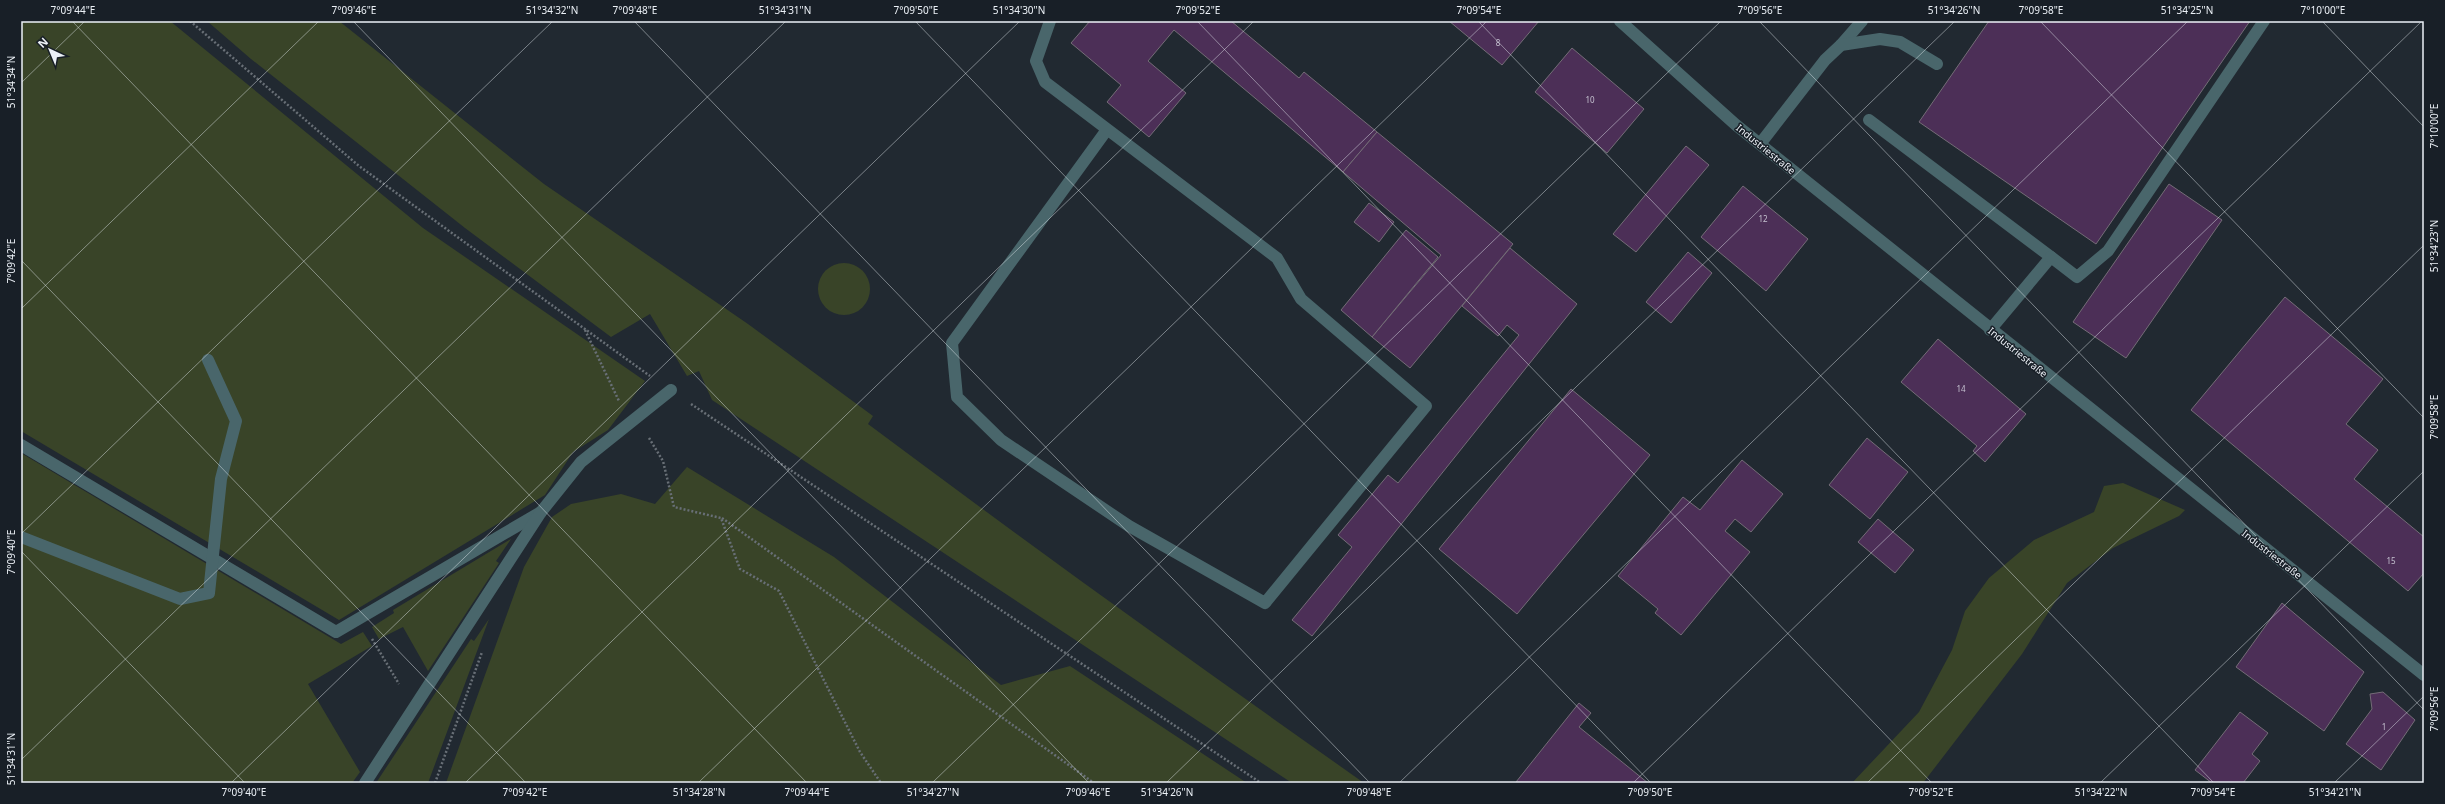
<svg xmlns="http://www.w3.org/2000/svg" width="2445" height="804" viewBox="0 0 2445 804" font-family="'Noto Sans',sans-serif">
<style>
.green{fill:#394428}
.building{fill:#4c2f57;stroke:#746c77}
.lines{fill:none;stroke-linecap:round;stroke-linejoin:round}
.path{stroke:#686f76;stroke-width:2.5;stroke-dasharray:2 2;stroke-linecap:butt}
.lane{stroke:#49666b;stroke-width:12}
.street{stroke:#49666b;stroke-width:12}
.ticks{fill:none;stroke:#ecf1f7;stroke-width:1;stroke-opacity:0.45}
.labels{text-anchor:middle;stroke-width:3;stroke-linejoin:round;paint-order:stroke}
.number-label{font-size:8px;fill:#c4c0cf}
.street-label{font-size:10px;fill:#ecf1f7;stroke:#181f27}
.neatline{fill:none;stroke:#ecf1f7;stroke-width:1.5}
.ticks-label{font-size:10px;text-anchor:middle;fill:#ecf1f7}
</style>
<rect width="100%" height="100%" fill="#212931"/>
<g class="green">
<polygon points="21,21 170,21 423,228 645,381 608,430 573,452 545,495 339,620 21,431"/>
<path d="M207,21H339L544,184L748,324L873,416L868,424C1031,546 1197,665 1364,783H1292L712,400L699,371L687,376L650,314L611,337L465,228L251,59Z"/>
<circle cx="844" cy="289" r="26"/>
<polygon points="21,453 341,644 363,632 372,646 308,684 360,772 352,783 21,783"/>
<polygon points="687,467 834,557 1001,685 1070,666 1247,783 446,783 524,567 552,517 571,504 621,494 655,504"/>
<polygon points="2123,483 2185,510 2179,516 2113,548 2067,583 2022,654 1923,783 1852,783 1919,712 1952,650 1965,611 1989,578 2034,540 2094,512 2104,486"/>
<polygon points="511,539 496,561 499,563 428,671 403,627 379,639 372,627 394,613 393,610"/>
<polygon points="489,619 428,783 376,783 471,639 474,641"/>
</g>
<g class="building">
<polygon points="1090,21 1231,21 1299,78 1304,72 1377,132 1343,172 1174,30 1148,61 1186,93 1149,137 1107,102 1121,85 1071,43"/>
<polygon points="1449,21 1539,21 1502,65"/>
<polygon points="1989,21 2250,21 2096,244 1919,122"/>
<polygon points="1572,48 1644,109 1607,153 1535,92"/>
<polygon points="1377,132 1513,244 1410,368 1372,337 1441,255 1343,172"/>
<polygon points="1686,146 1709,165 1636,252 1613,234"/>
<polygon points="2169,184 2222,220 2126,358 2073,322"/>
<polygon points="1743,186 1808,239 1766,291 1701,237"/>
<polygon points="1369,203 1394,222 1379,242 1354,222"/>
<polygon points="1406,230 1438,257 1372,337 1341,310"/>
<polygon points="1510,248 1577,304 1312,636 1292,620 1352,547 1338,535 1388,475 1398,483 1519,335 1507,325 1498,336 1462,306"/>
<polygon points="1688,252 1712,273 1671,323 1646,302"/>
<polygon points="2285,297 2383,379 2346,424 2378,450 2354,479 2424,537 2424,573 2408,591 2191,410"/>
<polygon points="1938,339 2026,414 1985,462 1973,451 1977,446 1901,382"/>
<polygon points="1571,389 1650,455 1517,614 1439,549"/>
<polygon points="1867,438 1908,472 1870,519 1829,485"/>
<polygon points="1742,460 1783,494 1751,532 1735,519 1725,531 1750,552 1681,635 1655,613 1658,609 1618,576 1683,497 1700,510"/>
<polygon points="1878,519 1914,550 1895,573 1858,542"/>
<polygon points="2282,603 2364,672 2324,731 2236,667"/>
<polygon points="2383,692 2415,720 2381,770 2346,744 2372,709 2370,694"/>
<polygon points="1579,703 1591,713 1579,727 1648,783 1516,782"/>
<polygon points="2240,712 2268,733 2252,754 2260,761 2243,783 2212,783 2195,770"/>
</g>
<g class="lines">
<g class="path">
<polyline points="190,21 359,166 650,376"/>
<polyline points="585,330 619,401"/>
<polyline points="691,404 1261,783"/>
<polyline points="649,438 663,461 674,507 721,518 740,569 779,591 860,752 881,783"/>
<polyline points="722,518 1094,783"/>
<polyline points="372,639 399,684"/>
<polyline points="435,783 482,652"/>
</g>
<g class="lane">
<polyline points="1050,21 1036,61 1045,82 1277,258 1301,299 1426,406 1265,603 1129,526 1001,440 957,397 952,343 1106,131"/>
<polyline points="1841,45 1862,21"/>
<polyline points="1869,120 2051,257 1990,330"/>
<polyline points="1760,144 1825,60 1841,45 1880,39 1900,42 1937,64"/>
<polyline points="2051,257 2077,277 2108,251 2264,21"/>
<polyline points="21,445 336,632 541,512"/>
<polyline points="21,537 180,599 209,593 221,479 236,421 208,360"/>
<polyline points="365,783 541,512 581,462 671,390"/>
</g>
<polyline class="street" points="1620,21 1736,125 2424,675"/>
</g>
<path class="ticks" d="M72,21L807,783M353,21L1089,783M634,21L1370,783M915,21L1651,783M1197,21L1932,783M1478,21L2214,783M1759,21L2424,710M2040,21L2424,418M2322,21L2424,127M21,83L85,21M21,260L526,783M21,309L319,21M21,534L553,21M21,551L245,783M21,760L786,21M231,783L1020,21M465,783L1254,21M698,783L1487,21M932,783L1721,21M1166,783L1955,21M1399,783L2188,21M1633,783L2422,21M1867,783L2424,245M2100,783L2424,471M2334,783L2424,696"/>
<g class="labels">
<g class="number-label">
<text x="1498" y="46">8</text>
<text x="1590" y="103">10</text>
<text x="1763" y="222">12</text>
<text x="1961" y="392">14</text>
<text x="2391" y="564">15</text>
<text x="2384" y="730">1</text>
</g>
<g class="street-label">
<text transform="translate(1766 149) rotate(39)" y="4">Industriestraße</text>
<text transform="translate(2018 352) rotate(39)" y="4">Industriestraße</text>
<text transform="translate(2272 554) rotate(38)" y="4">Industriestraße</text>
</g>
</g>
<rect width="2445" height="804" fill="none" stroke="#181f27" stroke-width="44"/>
<g transform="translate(50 50) rotate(316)" stroke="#181f27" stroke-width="3" paint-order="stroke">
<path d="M0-3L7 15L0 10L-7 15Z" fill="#ecf1f7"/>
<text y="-6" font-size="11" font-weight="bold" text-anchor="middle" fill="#ecf1f7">N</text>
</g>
<rect x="22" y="22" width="2401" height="760" class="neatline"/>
<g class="ticks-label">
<text x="73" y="14">7°09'44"E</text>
<text x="354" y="14">7°09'46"E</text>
<text x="552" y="14">51°34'32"N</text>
<text x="635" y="14">7°09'48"E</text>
<text x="785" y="14">51°34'31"N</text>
<text x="916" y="14">7°09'50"E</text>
<text x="1019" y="14">51°34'30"N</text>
<text x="1198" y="14">7°09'52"E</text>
<text x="1479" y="14">7°09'54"E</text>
<text x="1760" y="14">7°09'56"E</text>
<text x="1954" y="14">51°34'26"N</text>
<text x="2041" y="14">7°09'58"E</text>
<text x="2187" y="14">51°34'25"N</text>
<text x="2323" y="14">7°10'00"E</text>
<text transform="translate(11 82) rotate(-90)" y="4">51°34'34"N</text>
<text transform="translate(2434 126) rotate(-90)" y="4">7°10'00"E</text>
<text transform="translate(2434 246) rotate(-90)" y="4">51°34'23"N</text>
<text transform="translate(11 261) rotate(-90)" y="4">7°09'42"E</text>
<text transform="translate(2434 417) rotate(-90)" y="4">7°09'58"E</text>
<text transform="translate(11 552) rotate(-90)" y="4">7°09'40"E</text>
<text transform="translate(2434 709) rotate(-90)" y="4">7°09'56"E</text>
<text transform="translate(11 759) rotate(-90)" y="4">51°34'31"N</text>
<text x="244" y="796">7°09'40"E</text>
<text x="525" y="796">7°09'42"E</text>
<text x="699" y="796">51°34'28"N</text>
<text x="807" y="796">7°09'44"E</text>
<text x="933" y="796">51°34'27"N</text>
<text x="1088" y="796">7°09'46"E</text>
<text x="1167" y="796">51°34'26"N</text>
<text x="1369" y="796">7°09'48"E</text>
<text x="1650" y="796">7°09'50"E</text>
<text x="1931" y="796">7°09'52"E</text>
<text x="2101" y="796">51°34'22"N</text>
<text x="2213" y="796">7°09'54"E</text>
<text x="2335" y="796">51°34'21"N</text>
</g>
</svg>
